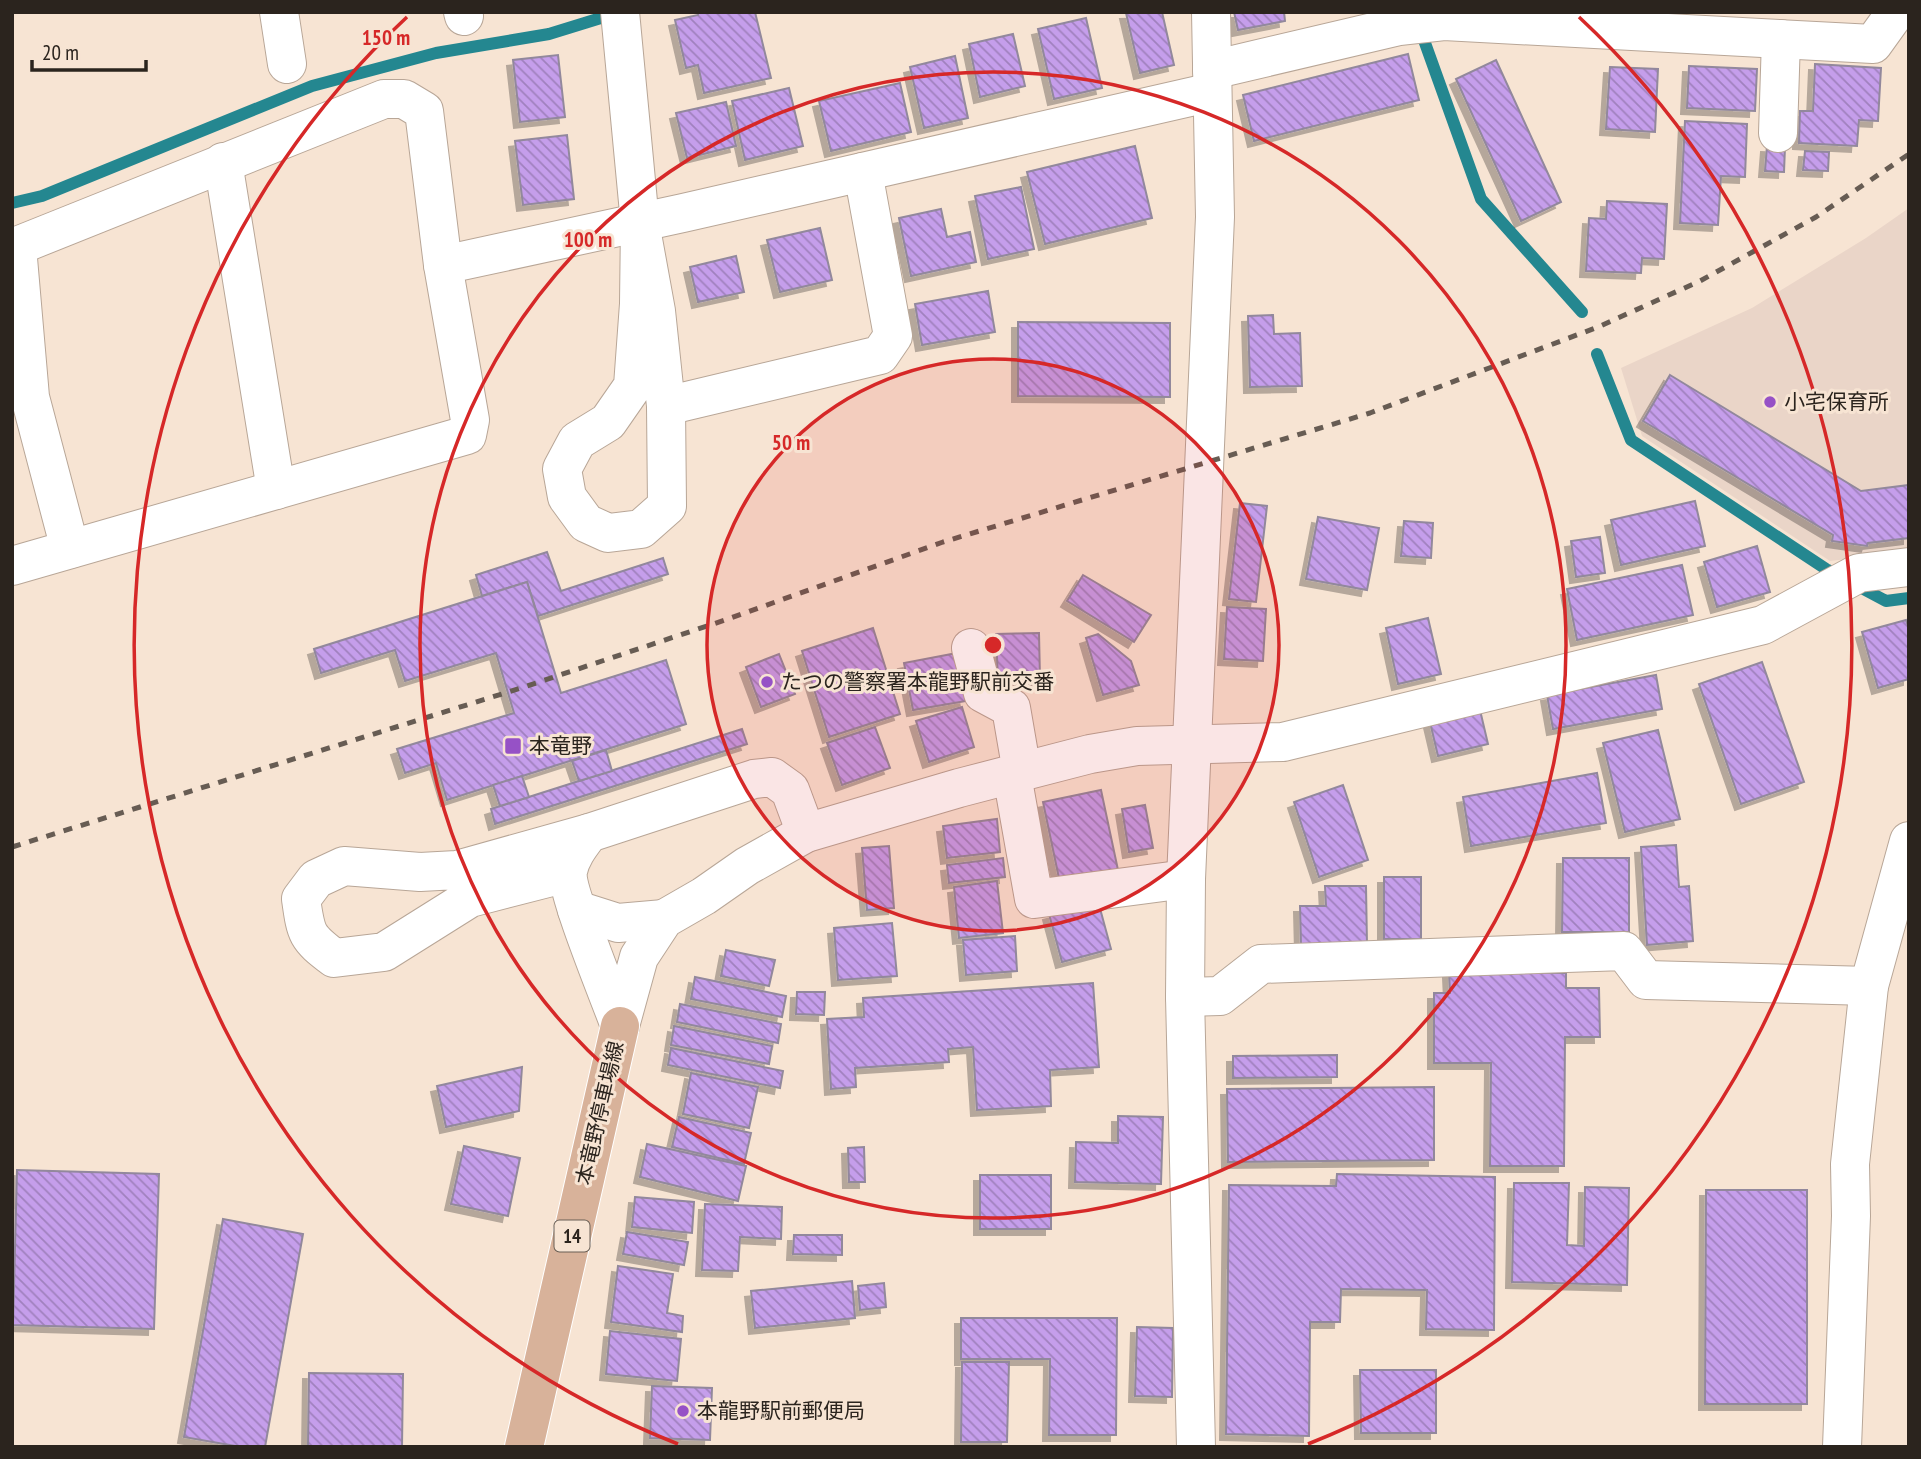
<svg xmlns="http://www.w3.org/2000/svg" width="1921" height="1459" viewBox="0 0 1921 1459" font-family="'PT Sans Narrow','Noto Sans JP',sans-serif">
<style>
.education{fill:#ead5c8}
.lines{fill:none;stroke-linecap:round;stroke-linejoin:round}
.stream{stroke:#248790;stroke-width:12}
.building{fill:url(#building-back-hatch);stroke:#92889c;stroke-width:2;filter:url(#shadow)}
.minor-casing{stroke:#b8a697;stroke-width:40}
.major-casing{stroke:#fff;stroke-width:40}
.minor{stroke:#fff;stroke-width:38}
.major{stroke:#d8b29a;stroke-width:38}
.rail{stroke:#675c53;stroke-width:5;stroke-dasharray:9 9;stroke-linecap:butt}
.ring{fill:none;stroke:#d62828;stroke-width:3.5}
.poi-dot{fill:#9651c6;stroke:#f7e4d3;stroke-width:2.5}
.labels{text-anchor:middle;stroke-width:6;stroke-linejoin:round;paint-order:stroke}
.shield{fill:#f7e4d3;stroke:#685e54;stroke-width:2}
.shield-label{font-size:19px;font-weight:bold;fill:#2b241e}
.poi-label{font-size:21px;fill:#2b241e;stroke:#f7e4d3;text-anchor:start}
.street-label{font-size:21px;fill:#2b241e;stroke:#f7e4d3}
.centre{fill:#d62828;stroke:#f7e4d3;stroke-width:3.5}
.ring-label{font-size:21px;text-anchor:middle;font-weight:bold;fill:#d62828;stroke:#f7e4d3;stroke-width:6;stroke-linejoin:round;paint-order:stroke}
</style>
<defs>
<pattern id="building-back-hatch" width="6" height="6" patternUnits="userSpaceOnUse" patternTransform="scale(1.75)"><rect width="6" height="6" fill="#c59eeb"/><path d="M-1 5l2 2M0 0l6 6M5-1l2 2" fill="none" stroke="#a081be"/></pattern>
<filter id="shadow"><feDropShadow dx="-6" dy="6" stdDeviation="0" flood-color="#0004"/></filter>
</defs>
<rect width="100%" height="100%" fill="#f7e4d3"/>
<polygon class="education" points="1909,208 1909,552 1830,561 1642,436 1621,368 1752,308 1866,238"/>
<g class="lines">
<g class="stream">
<polyline points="1420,29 1481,199 1582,312"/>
<polyline points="12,203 42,196 312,86 436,53 549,34 617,13"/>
<polyline points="1597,354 1631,440 1826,569 1886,601 1909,598"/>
</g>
</g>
<g class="building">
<polygon points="698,12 755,12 771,78 704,93 698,65 686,68 675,20 698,15"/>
<polygon points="1162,12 1174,65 1140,73 1126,13"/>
<polygon points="1234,12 1284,12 1285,21 1238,30"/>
<polygon points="1086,18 1102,88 1054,99 1038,29"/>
<polygon points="1013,34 1025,86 980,97 969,44"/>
<polygon points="1408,54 1419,100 1254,141 1243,95"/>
<polygon points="558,55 565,117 520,122 513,60"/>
<polygon points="955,56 968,118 924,128 910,67"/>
<polygon points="1496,60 1561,202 1521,221 1456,79"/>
<polygon points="1815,64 1881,68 1878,121 1859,120 1857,146 1799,143 1800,111 1813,111"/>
<polygon points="1689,66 1757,69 1755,111 1687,108"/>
<polygon points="1610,67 1658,69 1655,132 1606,129"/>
<polygon points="900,83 911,132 831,151 819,101"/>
<polygon points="789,88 803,146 745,160 732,101"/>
<polygon points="726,102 736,146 687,158 676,113"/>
<polygon points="1685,121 1747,124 1745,177 1721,176 1718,225 1680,223"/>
<polygon points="567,135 574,199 523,205 515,141"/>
<polygon points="1135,146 1152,218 1045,244 1027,172"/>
<polygon points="1767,146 1785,147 1784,172 1765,171"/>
<polygon points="1805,151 1829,152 1828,171 1803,170"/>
<polygon points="1021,187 1034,249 988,259 975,196"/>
<polygon points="1607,201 1667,204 1664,259 1642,258 1641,273 1586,271 1589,218 1606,219"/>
<polygon points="941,209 947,237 970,232 976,262 911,276 899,218"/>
<polygon points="820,228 832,280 780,292 767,240"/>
<polygon points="736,256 744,292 698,302 690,267"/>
<polygon points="988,291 995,332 922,345 915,304"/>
<polygon points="1273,315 1274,334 1300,333 1302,386 1250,387 1248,316"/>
<polygon points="1018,322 1170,323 1170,397 1018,396"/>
<polygon points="1670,375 1861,491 1909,485 1909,538 1868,543 1867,546 1832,541 1833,535 1643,421"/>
<polygon points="1695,501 1705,546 1621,565 1611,520"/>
<polygon points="1240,503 1267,506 1256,602 1229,599"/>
<polygon points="1318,517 1379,528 1367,590 1306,579"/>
<polygon points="1404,521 1433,523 1431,558 1401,556"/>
<polygon points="1600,537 1605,573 1576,577 1571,541"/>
<polygon points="1757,546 1770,592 1717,607 1704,562"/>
<polygon points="547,552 561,591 663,558 668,574 538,616 527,582 482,596 476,575"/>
<polygon points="1682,565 1693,615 1577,640 1567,589"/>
<polygon points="1083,575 1151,615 1134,642 1067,601"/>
<polygon points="527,582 561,693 666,660 686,724 447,800 436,763 405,773 397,749 514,713 496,653 405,681 395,650 321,673 314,649"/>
<polygon points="1227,607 1266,609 1263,661 1224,659"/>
<polygon points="1428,618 1441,674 1398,684 1386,628"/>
<polygon points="1906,620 1909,629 1909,679 1878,688 1862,632"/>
<polygon points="873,628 900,714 829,737 802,651"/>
<polygon points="1039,633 1040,679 998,680 996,634"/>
<polygon points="1098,634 1131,661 1139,685 1103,695 1086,638"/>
<polygon points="957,653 966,701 913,710 904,663"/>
<polygon points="779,654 795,694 761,707 746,667"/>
<polygon points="1762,662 1804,782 1741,804 1699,684"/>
<polygon points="1656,675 1662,709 1553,729 1547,695"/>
<polygon points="962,707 974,747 929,762 916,721"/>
<polygon points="1480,710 1488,744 1438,756 1430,722"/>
<polygon points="875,727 890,768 842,785 827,743"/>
<polygon points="742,729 747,744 495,824 491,809"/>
<polygon points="1658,730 1680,819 1625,832 1603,743"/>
<polygon points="606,750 612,771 579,781 572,761"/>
<polygon points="1597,773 1606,823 1471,846 1463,797"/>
<polygon points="522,776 529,797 500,806 493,785"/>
<polygon points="1343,785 1368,860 1319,877 1294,802"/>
<polygon points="1101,790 1118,870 1060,883 1043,802"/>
<polygon points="1145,805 1153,848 1129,852 1122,809"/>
<polygon points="997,819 1000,852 947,858 943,826"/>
<polygon points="1676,845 1679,887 1689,886 1693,941 1647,945 1641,847"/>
<polygon points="889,846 894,908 867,910 862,848"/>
<polygon points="1003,858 1005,877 949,883 947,865"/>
<polygon points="1563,858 1629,858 1629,932 1562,932"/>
<rect x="1384" y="877" width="37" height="62"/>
<polygon points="997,881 1003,933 959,938 954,887"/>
<polygon points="1325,886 1366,886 1367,945 1301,945 1300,906 1326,906"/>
<polygon points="1098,901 1111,949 1062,962 1049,914"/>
<polygon points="892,923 897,976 838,980 834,928"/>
<polygon points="1015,936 1017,971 966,975 963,940"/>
<polygon points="726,950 775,960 769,986 721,976"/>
<polygon points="1449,972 1566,973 1566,988 1599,988 1600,1037 1565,1037 1564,1166 1490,1166 1491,1063 1434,1063 1434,993 1450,993"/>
<polygon points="695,977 786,996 782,1017 691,999"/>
<polygon points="1093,983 1099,1067 1050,1070 1051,1106 977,1110 973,1047 948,1049 949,1062 855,1068 856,1087 831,1089 827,1019 864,1017 863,998"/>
<polygon points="797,992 825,992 824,1015 796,1014"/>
<polygon points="680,1004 781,1024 778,1043 677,1022"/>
<polygon points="674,1026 772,1046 769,1064 671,1045"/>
<polygon points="671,1048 783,1071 780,1088 668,1065"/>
<polygon points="1337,1055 1337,1077 1233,1078 1233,1056"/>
<polygon points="522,1067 519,1111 446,1127 437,1086"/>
<polygon points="691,1073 758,1087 749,1128 683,1114"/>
<polygon points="1434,1087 1434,1160 1228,1162 1227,1089"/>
<polygon points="1118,1116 1163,1117 1161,1184 1075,1182 1076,1142 1118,1143"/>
<polygon points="679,1117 751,1133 744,1164 672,1147"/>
<polygon points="647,1144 746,1166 738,1201 640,1177"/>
<polygon points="464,1146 520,1158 508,1216 451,1204"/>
<polygon points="864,1147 865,1182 849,1182 848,1148"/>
<polygon points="17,1170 159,1174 154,1329 13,1325"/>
<polygon points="1337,1174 1495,1177 1494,1330 1426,1329 1427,1290 1341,1289 1340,1322 1310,1322 1309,1436 1226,1434 1229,1185 1336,1186"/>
<rect x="980" y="1175" width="71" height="54"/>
<polygon points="1514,1183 1569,1183 1567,1245 1584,1246 1585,1187 1629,1188 1627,1285 1512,1282"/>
<polygon points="1706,1190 1807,1190 1807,1404 1705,1404"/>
<polygon points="635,1197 694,1202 692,1233 632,1227"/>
<polygon points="705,1204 782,1207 781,1239 740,1237 738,1271 702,1270"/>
<polygon points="223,1219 303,1234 265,1447 241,1447 184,1437"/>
<polygon points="627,1232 688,1242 684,1265 623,1254"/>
<polygon points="794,1235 842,1235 842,1255 793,1254"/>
<polygon points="618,1266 673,1274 667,1313 683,1316 682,1332 611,1322"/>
<polygon points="852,1281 855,1318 755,1328 751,1291"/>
<polygon points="884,1283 886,1307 860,1310 858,1286"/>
<polygon points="961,1318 1117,1318 1116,1435 1049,1435 1050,1359 961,1359"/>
<polygon points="1137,1327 1173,1328 1172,1397 1135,1396"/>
<polygon points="610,1331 681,1339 677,1381 606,1374"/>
<polygon points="962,1362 1009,1362 1007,1442 961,1442"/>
<polygon points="1360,1370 1436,1370 1436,1433 1361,1433"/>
<polygon points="309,1373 403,1374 402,1447 308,1447"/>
<polygon points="652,1386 712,1388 710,1440 650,1438"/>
</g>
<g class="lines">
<defs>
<g id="minor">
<polyline points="279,12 287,64"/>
<polyline points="463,12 464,16"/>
<polyline points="620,12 640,223 656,311 666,406 667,506 641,529 608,533 586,523 567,497 562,469 577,441 608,422 633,386 639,304 640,223"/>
<polyline points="1212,70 1399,26 1444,21 1873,44 1896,12"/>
<polyline points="1778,133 1781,39"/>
<polyline points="223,162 276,490"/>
<polyline points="17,247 30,397 70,549"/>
<polyline points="12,248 384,99 404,99 424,111 443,265"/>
<polyline points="666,406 880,355 893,336 863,172"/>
<polyline points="12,566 467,435 470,420 443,265 683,213 1212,92"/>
<polyline points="971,648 983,693 1011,708 1022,772"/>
<polyline points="1012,775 1034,899 1186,879"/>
<path d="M567,873L470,898L384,952L334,958C306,937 306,934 301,899L316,879L344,866L420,872L457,870L589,833"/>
<polyline points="577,910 618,923 664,919"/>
<polyline points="1185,997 1220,996 1261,964 1624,951 1646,980 1869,986"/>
<polyline points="620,1026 639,957 664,919 704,896 747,866 806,833 959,788 1090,754 1137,746 1283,742 1763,625 1859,573 1909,567"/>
<path d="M620,1026C611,1001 565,889 568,871C571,856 580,845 589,833L754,779L772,777L790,790L806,833"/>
<polyline points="1196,1447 1185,997 1186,879 1215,217 1211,12"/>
<polyline points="1842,1447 1851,1216 1850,1164 1869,986 1909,841"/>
</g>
<polyline id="major" points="524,1447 620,1026"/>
</defs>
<use href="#minor" class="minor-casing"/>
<use href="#major" class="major-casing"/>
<use href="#minor" class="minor"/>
<use href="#major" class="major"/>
<polyline class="rail" points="12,847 521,688 725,620 943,542 1370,413 1598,327 1700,281 1816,217 1909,154"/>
</g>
<circle cx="993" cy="645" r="286" fill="#d62828" fill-opacity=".12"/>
<g class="ring">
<circle cx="993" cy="645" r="286"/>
<circle cx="993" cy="645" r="573"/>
<path d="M678 1444A859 859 0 0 1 407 17M1579 17A859 859 0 0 1 1308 1444"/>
</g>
<g class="poi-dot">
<circle cx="1770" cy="402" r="7"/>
<circle cx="767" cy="682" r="7"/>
<rect x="504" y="737" width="18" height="18" rx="3.5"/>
<circle cx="683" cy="1411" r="7"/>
</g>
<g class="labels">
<rect class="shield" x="554.5" y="1220.5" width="35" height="31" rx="5"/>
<g class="shield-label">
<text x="572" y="1243">14</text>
</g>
<g class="poi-label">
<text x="1784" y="409">小宅保育所</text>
<text x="781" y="689">たつの警察署本龍野駅前交番</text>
<text x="529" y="753">本竜野</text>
<text x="697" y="1418">本龍野駅前郵便局</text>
</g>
<g class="street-label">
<text transform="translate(600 1113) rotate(-77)" y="7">本竜野停車場線</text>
</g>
</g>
<circle cx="993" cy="645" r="10" class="centre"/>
<g class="ring-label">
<text x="386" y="45">150 m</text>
<text x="588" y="247">100 m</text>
<text x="791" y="450">50 m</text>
</g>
<rect width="1921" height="1459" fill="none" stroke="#2b241e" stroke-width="28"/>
<path d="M32 60v10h114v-10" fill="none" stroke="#2b241e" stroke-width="3.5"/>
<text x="42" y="60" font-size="21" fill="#2b241e" stroke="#f7e4d3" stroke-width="5" paint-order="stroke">20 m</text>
</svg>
